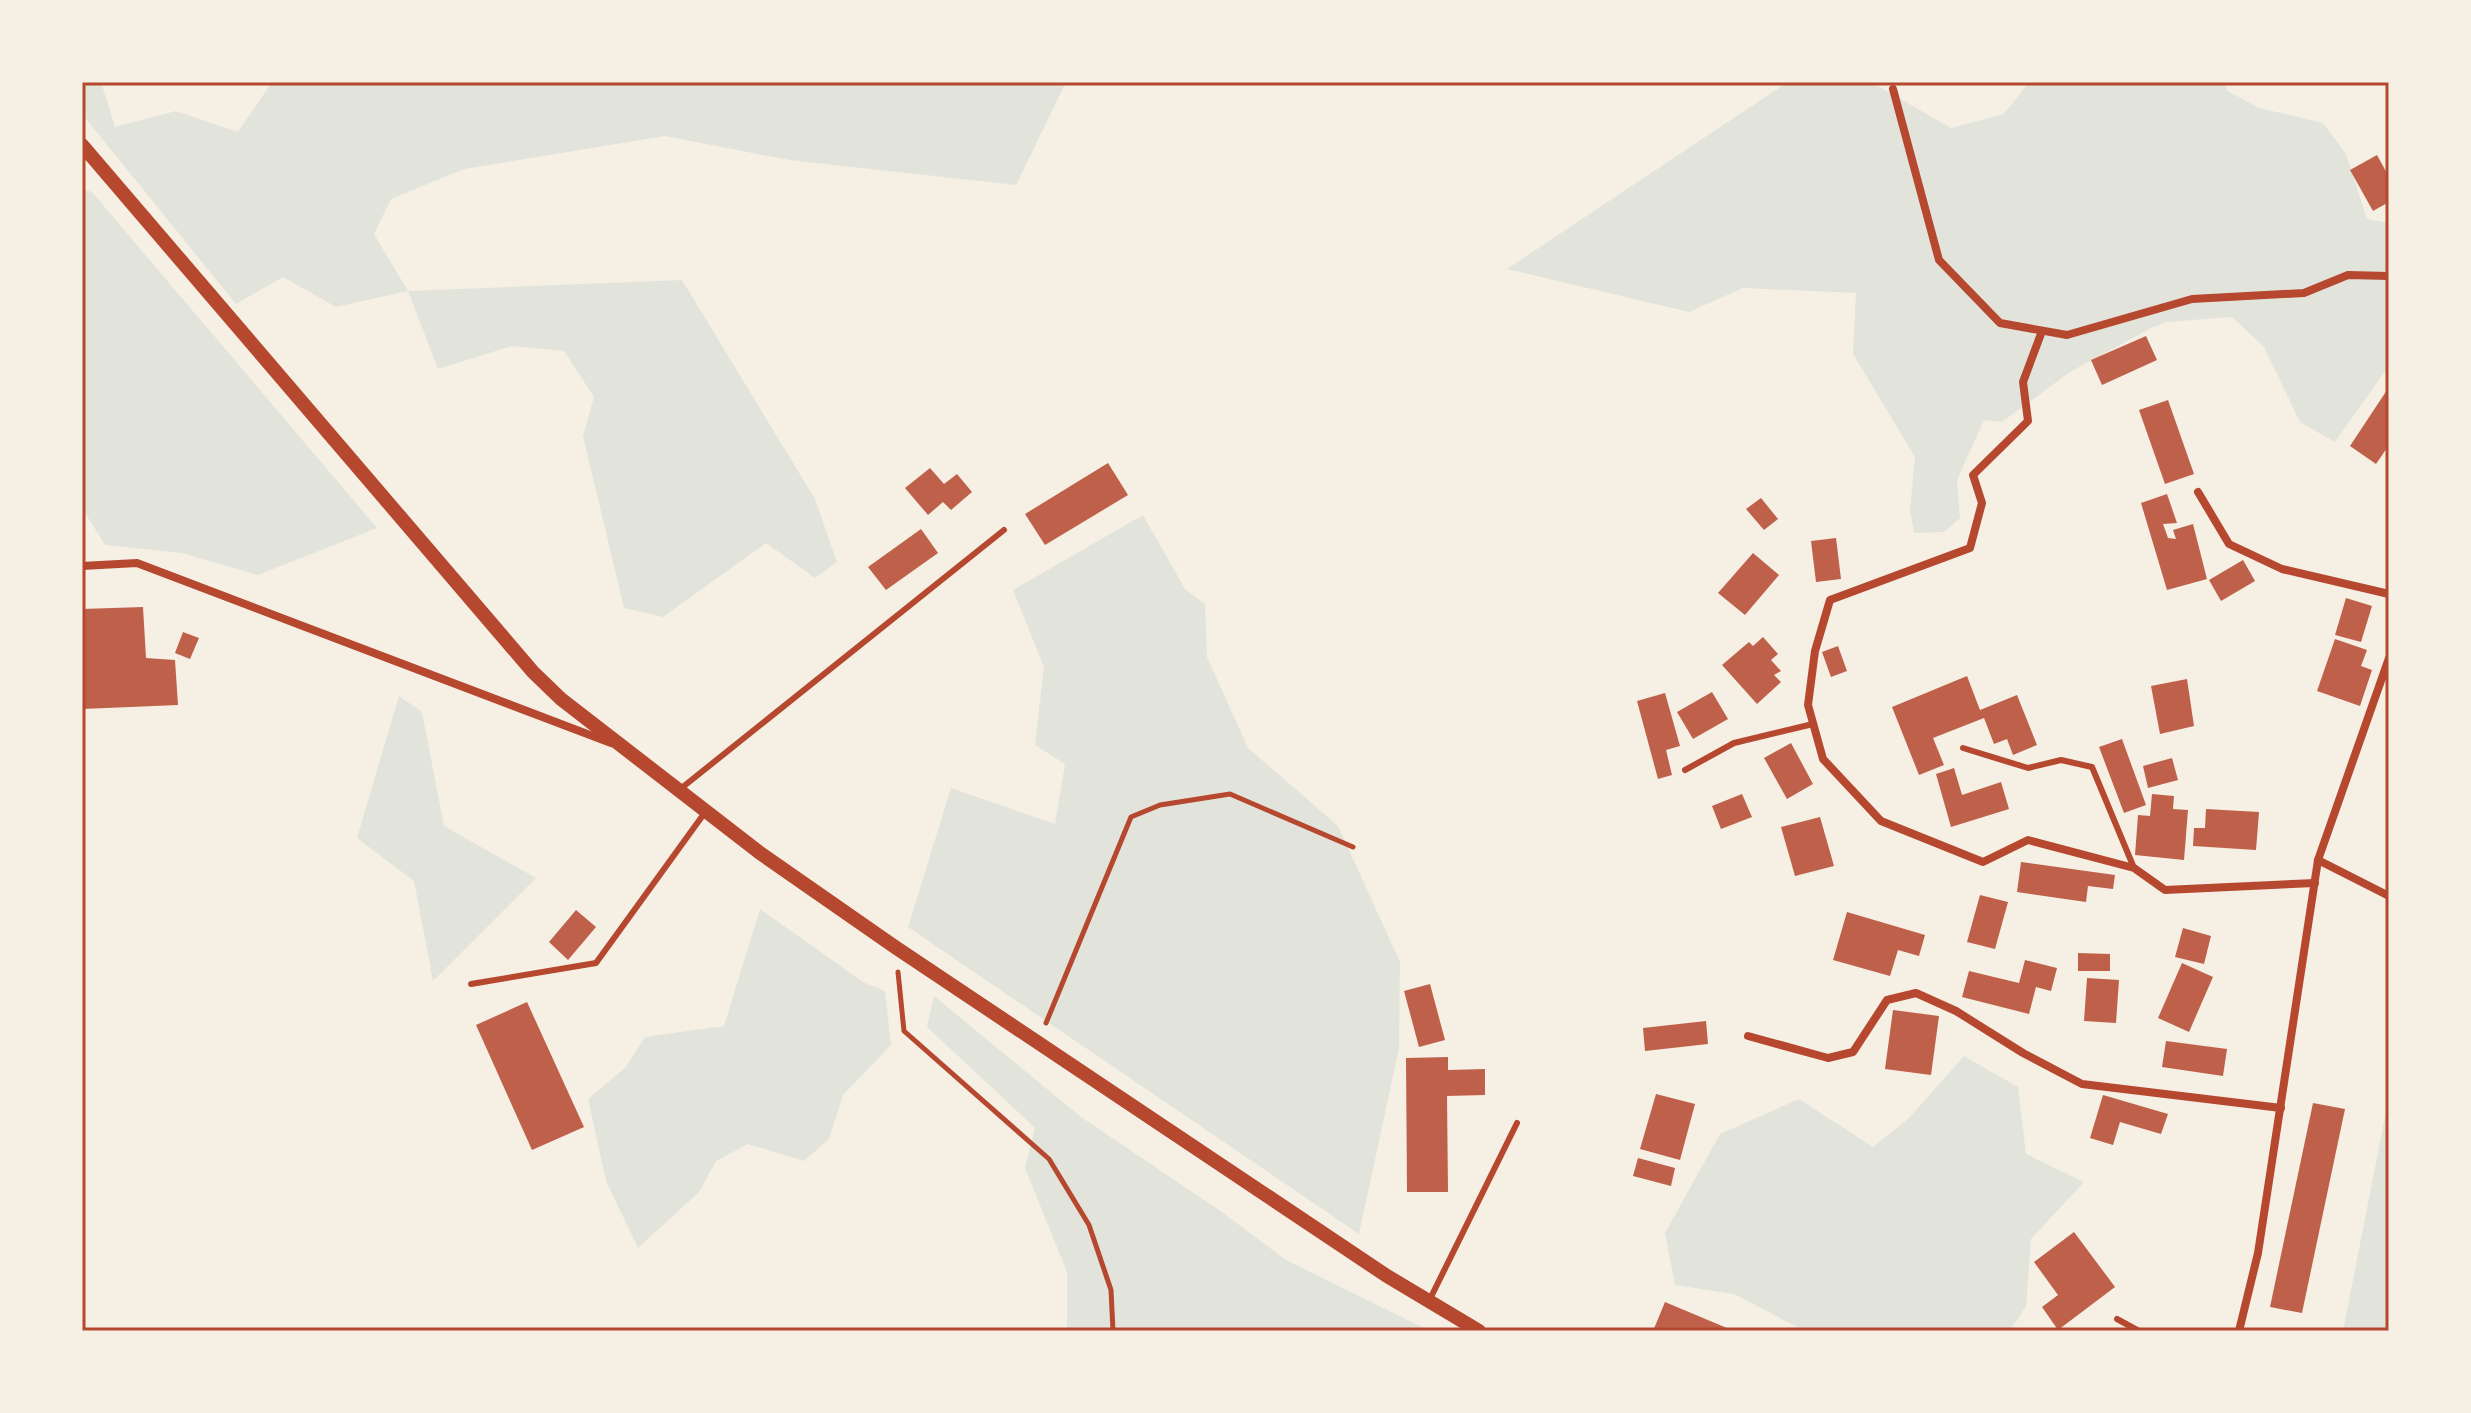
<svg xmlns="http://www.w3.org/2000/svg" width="2471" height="1413" viewBox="0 0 2471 1413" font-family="'Exo 2',sans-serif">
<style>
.green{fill:#e2e4dc}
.building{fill:#bf614a}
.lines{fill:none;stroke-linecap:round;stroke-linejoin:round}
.path{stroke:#b5482f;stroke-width:5}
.service{stroke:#b5482f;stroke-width:6}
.minor{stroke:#b5482f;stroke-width:8}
.tertiary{stroke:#b5482f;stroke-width:14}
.neatline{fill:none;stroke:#b5482f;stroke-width:3}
</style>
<rect width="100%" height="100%" fill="#f6efe4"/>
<g class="green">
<polygon points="82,82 101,82 115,127 176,111 238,132 272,82 1066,82 1016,185 789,160 665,136 464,169 391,199 374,234 408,291 682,280 815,499 837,562 815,578 766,543 663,617 624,608 583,436 594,397 564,351 512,346 438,369 408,291 336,307 283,277 236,304 82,114"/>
<polygon points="1788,82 1871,82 1951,128 2004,114 2029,82 2227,82 2226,90 2259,108 2323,123 2346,154 2367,219 2389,223 2389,366 2335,442 2300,422 2264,347 2232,317 2166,322 2151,328 2070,372 2002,422 1984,420 1957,480 1960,518 1944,532 1914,533 1910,509 1915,457 1853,354 1856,293 1743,288 1689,312 1507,269"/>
<polygon points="82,189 92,192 377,528 258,575 182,553 105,545 82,508"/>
<polygon points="1143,515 1185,589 1205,604 1207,657 1248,748 1338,826 1400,962 1399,1048 1359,1234 908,927 951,788 1055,824 1065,764 1035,745 1044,667 1013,590"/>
<polygon points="399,696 422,712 444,826 536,878 433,981 414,881 357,838"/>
<polygon points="760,909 863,982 885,991 891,1045 843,1095 829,1139 804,1161 748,1144 716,1161 699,1192 638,1248 606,1181 588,1099 626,1067 645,1037 724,1026"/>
<polygon points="934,996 1081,1117 1219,1210 1286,1260 1430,1331 1067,1331 1067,1272 1025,1168 1035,1128 927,1027"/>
<polygon points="1964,1056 2018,1087 2026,1154 2084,1182 2031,1239 2026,1306 2010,1331 1805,1331 1734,1294 1675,1285 1665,1233 1720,1134 1799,1099 1873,1147 1909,1118"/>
<polygon points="2389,1096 2389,1331 2343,1331"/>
</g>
<g class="building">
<polygon points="2377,155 2389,177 2389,202 2373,211 2350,170"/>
<polygon points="2146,336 2157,360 2102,385 2091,360"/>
<polygon points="2387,390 2389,445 2376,464 2350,446"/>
<polygon points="2168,400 2194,474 2165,484 2139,410"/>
<polygon points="1108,463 1128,495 1045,545 1025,514"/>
<polygon points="930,468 944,484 957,474 972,492 951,510 943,502 928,515 905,488"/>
<polygon points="2167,494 2177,523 2163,524 2168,538 2176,539 2173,530 2193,524 2207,579 2167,590 2141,503"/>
<polygon points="1761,498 1778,519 1764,530 1746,509"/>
<polygon points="921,529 938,553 886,590 868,567"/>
<polygon points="1836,538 1841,579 1816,582 1811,541"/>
<polygon points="1753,553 1779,575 1745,615 1718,593"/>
<polygon points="2243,560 2255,581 2221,601 2209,580"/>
<polygon points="2346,598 2372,606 2361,642 2335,635"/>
<polygon points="143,607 146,658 175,660 178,705 82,709 82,609"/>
<polygon points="183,632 199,638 190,659 175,653"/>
<polygon points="1763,637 1778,654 1771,660 1781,671 1774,675 1781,682 1757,704 1722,665 1749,642 1753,646"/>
<polygon points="2335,639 2367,650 2361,666 2372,670 2360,706 2317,691"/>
<polygon points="1838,646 1847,671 1831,677 1822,652"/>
<polygon points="1967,676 1980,710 2017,695 2037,745 2013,755 2007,739 1994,744 1984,718 1933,738 1944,765 1919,775 1892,707"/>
<polygon points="2187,679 2194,726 2160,734 2151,686"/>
<polygon points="1712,692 1728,719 1693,739 1677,712"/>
<polygon points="1665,693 1680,746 1666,750 1672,775 1658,779 1637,701"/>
<polygon points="2122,739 2146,805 2124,813 2099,747"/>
<polygon points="1791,743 1813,784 1787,799 1764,758"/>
<polygon points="2172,758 2178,780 2148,788 2143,766"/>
<polygon points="1954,768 1962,795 2001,782 2009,809 1951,827 1936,774"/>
<polygon points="1742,794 1752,817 1721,829 1712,806"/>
<polygon points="2152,794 2174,796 2173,809 2188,810 2184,860 2135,855 2138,815 2150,816"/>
<polygon points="2206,809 2259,812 2256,850 2193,846 2194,828 2205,828"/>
<polygon points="1820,817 1834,866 1795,876 1781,827"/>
<polygon points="2021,862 2115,875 2113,889 2088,886 2086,902 2017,892"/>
<polygon points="1980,895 2008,902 1995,949 1967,942"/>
<polygon points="576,910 596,927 568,960 549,942"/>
<polygon points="1847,912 1925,935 1919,956 1898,950 1890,976 1833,960"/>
<polygon points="2183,928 2211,936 2204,964 2175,957"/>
<polygon points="2078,953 2110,954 2110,971 2078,971"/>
<polygon points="2025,960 2057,968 2051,991 2036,987 2029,1014 1962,997 1969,971 2019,983"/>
<polygon points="2182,963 2213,977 2189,1032 2158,1018"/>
<polygon points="2087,978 2119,980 2116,1023 2084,1021"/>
<polygon points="1430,984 1445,1040 1419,1047 1404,991"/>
<polygon points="527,1002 584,1127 532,1150 476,1025"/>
<polygon points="1893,1010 1939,1016 1931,1075 1885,1069"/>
<polygon points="1706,1021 1708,1044 1645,1051 1643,1028"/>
<polygon points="2166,1041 2227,1049 2223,1076 2162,1067"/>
<polygon points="1448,1057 1448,1070 1485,1069 1485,1095 1447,1096 1448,1192 1407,1192 1406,1058"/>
<polygon points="1656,1094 1695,1104 1680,1160 1640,1149"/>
<polygon points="2103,1095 2168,1114 2161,1134 2120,1122 2113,1145 2090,1138"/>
<polygon points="2313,1103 2345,1109 2302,1313 2270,1307"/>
<polygon points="1638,1158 1675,1168 1671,1186 1633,1176"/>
<polygon points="2074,1232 2115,1287 2058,1330 2042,1307 2058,1295 2034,1262"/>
<polygon points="1665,1302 1734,1331 1653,1331"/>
</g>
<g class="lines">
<g class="path">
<polyline points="898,972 904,1031 1049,1159 1089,1225 1111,1290 1113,1331"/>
<polyline points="1046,1023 1131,817 1160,805 1230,794 1353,847"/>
</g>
<g class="service">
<polyline points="1963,748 2028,768 2061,760 2092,767 2134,868"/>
<polyline points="1685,770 1734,743 1813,724"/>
<polyline points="679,790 1004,530"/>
<polyline points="471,984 596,963 706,811"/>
<polyline points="1429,1301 1517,1123"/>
<polyline points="2117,1319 2139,1331"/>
</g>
<g class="minor">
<polyline points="1893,89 1939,260 2000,323 2067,335 2192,299 2304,293 2348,275 2389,276"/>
<polyline points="2042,331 2023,382 2028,421 1973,475 1982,503 1970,548 1830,600 1815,651 1808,705 1823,759 1881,821 1983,862 2028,840 2134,868 2165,890 2315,883"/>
<polyline points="2198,492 2229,544 2282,569 2389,594"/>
<polyline points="82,566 137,563 611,743"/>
<polyline points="2318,860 2389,896"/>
<polyline points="1748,1036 1828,1058 1853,1052 1887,1000 1916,993 1956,1011 2023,1053 2082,1084 2281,1108"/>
<polyline points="2239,1331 2258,1253 2318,860 2389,658"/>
</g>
<polyline class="tertiary" points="82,145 533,672 561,699 760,853 895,947 1387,1276 1479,1331"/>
</g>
<rect width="2471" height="1413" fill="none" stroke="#f6efe4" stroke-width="168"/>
<rect x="84" y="84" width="2303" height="1245" class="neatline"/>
</svg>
